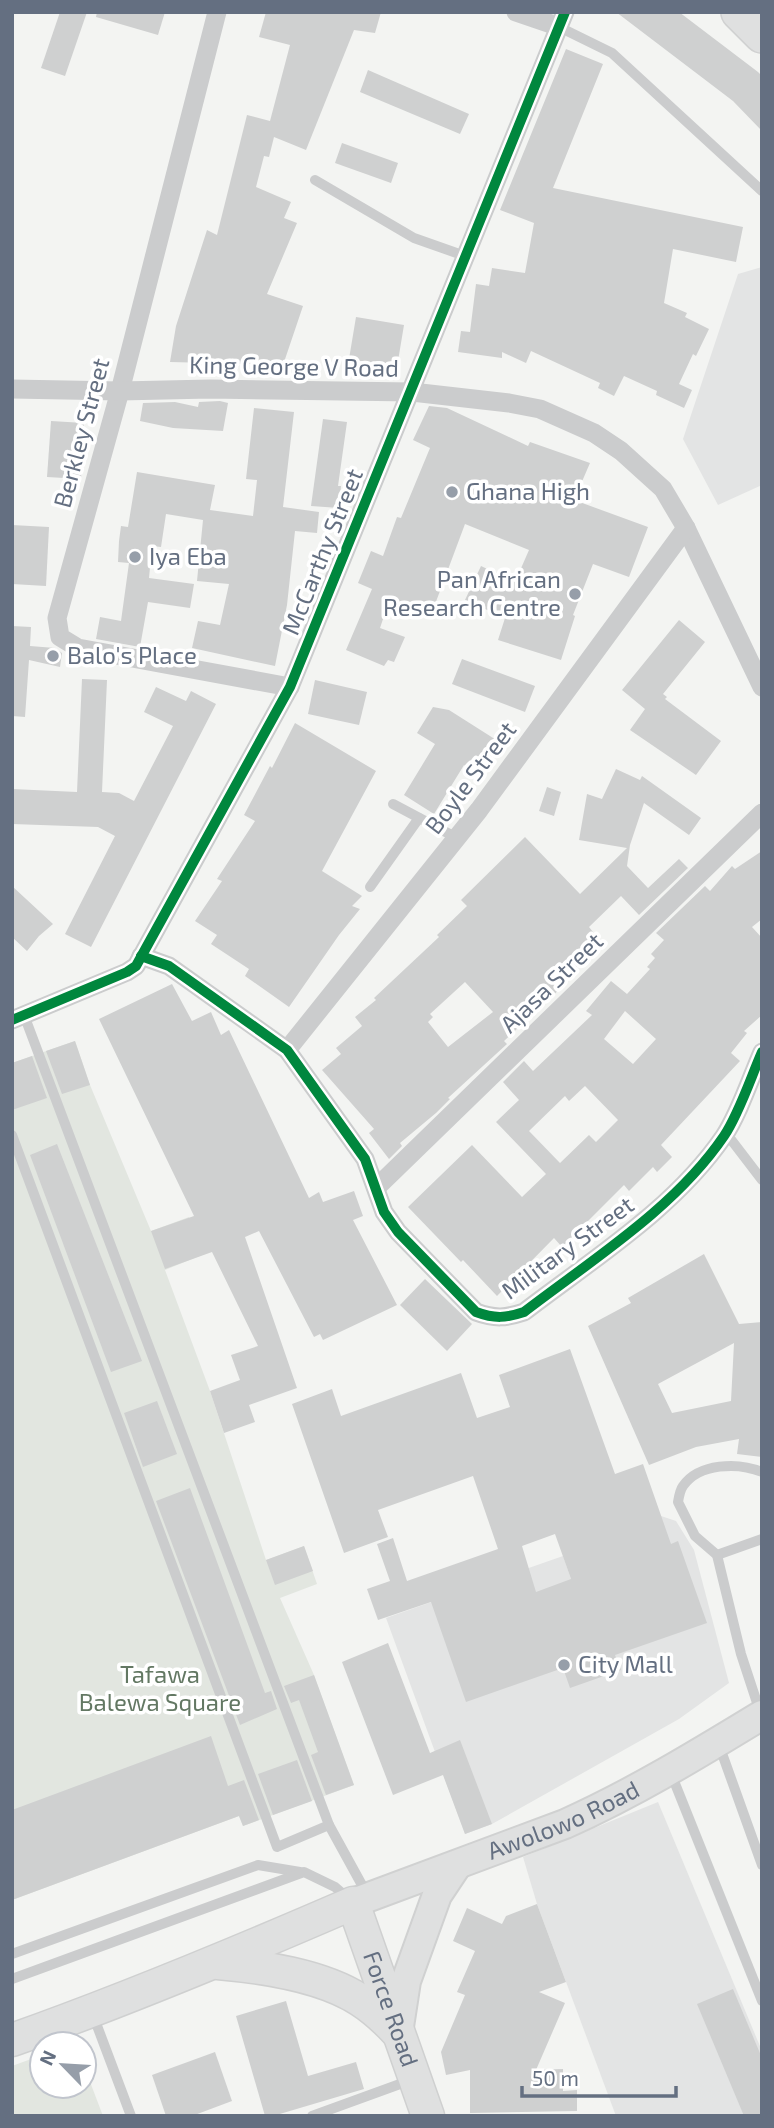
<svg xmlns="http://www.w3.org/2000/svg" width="774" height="2128" viewBox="0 0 774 2128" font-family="'Exo 2',sans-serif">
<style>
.built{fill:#e3e4e4}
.green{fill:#e2e6e0}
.building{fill:#cfd0d0;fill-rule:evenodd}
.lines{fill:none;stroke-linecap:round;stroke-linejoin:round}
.secondary-casing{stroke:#d0d1d1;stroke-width:32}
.primary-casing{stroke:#cfd0d0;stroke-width:35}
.highway-casing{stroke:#d0d1d1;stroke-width:38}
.lane{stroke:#cbcccd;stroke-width:10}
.street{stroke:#cbcccd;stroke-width:19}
.secondary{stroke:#dfe0e0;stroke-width:28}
.primary{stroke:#dfe0e0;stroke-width:32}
.highway{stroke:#dfe0e0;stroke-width:35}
.cycleway-casing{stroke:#fff;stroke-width:15}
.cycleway{stroke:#00873e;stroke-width:10}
.poi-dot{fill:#969ea9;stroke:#fff;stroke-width:2.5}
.labels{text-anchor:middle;stroke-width:7;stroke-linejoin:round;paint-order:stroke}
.street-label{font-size:24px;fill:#646f81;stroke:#fff}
.poi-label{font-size:24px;fill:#646f81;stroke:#fff;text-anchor:start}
.park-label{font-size:24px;fill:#637863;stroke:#fff}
</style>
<rect width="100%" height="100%" fill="#f3f4f2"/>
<g class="built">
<polygon points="762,267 762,485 718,505 683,439 738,274"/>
<polygon points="661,1516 676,1521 694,1550 729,1683 679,1719 492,1824 465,1834 386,1618 563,1556 571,1579 633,1526"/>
<polygon points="658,1802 762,2051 762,2116 616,2116 537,1904 523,1857"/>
</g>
<g class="green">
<polygon points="75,1041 90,1085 151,1231 189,1217 202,1255 165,1270 210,1391 266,1560 304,1546 317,1584 280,1598 314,1675 354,1785 243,1826 239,1816 12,1900 12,1063"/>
<polygon points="42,2055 42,2086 84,2086 84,2066 103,2116 12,2116 12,2066"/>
</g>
<g class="building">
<polygon points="60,12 87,12 65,76 41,68"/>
<polygon points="97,12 165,12 158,35 96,17"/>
<polygon points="266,12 381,12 375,33 354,30 306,150 274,137 269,157 264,156 256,187 291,202 284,218 297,223 267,294 303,306 280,374 250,364 170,362 176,326 207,230 217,235 247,115 270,121 290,45 259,37"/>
<polygon points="616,12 679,12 758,72 762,76 762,131 733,101"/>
<polygon points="566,49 603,64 553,188 743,227 736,262 673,249 664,303 687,313 685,317 709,329 696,356 693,354 679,384 692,390 684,408 656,395 657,391 624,376 614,396 598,388 600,383 531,351 526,363 502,352 502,358 458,352 461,331 470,332 476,284 489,286 492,268 525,273 534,223 500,210"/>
<polygon points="368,70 469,114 460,134 360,92"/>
<polygon points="342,143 398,163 391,183 335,163"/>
<polygon points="356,317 404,325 397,367 349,359"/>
<polygon points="220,401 228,403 223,431 173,428 140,421 143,403 175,402 198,407 199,402"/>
<polygon points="429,406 447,408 528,446 530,442 590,463 574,500 648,527 629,577 593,564 573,615 575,616 561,660 498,640 505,618 465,600 481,566 515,582 529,550 465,524 431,615 417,609 415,613 388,604 380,628 405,637 394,662 388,660 384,666 346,650 372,589 358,583 371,551 383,556 397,517 401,518 430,448 413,440"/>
<polygon points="254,408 294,412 283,507 319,512 317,533 295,531 287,605 275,666 192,648 198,621 220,625 229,584 197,581 203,520 166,514 161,547 152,546 149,578 194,584 190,608 148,602 140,647 96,639 100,617 121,621 129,563 118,562 119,541 121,526 128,527 137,472 215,485 210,510 253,516 257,480 246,479"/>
<polygon points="323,419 347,422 338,486 341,486 339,508 311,506"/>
<polygon points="51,421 84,423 81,479 47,477"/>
<polygon points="12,525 49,527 46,586 12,584"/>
<polygon points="679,620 705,642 663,694 667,697 665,699 721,741 696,775 630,730 645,709 622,690"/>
<polygon points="12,626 31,627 30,646 55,648 62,653 60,667 29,660 25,717 12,716"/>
<polygon points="462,659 535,686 525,712 452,684"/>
<polygon points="82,679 107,680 102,792 119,793 134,801 173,726 144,712 156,687 186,701 191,691 216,704 91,947 65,934 115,836 98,827 12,824 12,789 77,792"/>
<polygon points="315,680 367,692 359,725 308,714"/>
<polygon points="433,707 449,710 501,743 480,775 464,765 434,814 404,795 435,744 417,733"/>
<polygon points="295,723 376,771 322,871 362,896 352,906 360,909 339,935 289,1007 245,976 249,969 211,944 217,935 195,921 222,881 217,879 255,821 244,815 270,766 272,768"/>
<path d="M616,769L640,780L642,776L701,818L689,835L644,803L630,845L627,866L648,888L679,859L688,868L639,915L621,896L589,927L601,942L579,961L581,963L559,984L562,987L504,1041L507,1044L448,1098L450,1099L436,1113L400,1143L402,1146L389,1159L369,1133L374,1129L322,1070L341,1054L336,1048L362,1026L355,1017L376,1000L374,998L439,937L437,935L467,906L461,900L525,837L580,894L627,848L579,840L587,794L602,799ZM465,982L493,1012L448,1047L428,1022L433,1017L430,1014Z"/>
<polygon points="547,787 561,792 554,816 539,811"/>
<path d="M762,851V919L752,927L762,938V1015L744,1031L747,1033L731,1053L740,1061L661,1145L672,1157L657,1172L653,1167L629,1191L624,1185L562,1247L554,1238L497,1296L463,1260L461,1262L408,1207L472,1145L522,1197L546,1174L496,1122L519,1100L503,1082L524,1061L533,1071L592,1015L586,1011L611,981L627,994L650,969L647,967L655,958L651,954L664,940L656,933L705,886L710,891L732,866L735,869ZM625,1011L656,1039L633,1064L604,1039ZM585,1086L618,1120L596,1142L589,1135L560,1163L529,1131L565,1096L569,1101Z"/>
<polygon points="12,886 53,924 39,936 27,951 12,937"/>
<polygon points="172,984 192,1021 211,1012 221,1035 229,1030 309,1198 319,1192 323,1202 354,1191 363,1216 353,1220 397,1305 323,1340 320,1334 314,1337 259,1231 245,1237 297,1388 249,1405 255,1422 224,1433 210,1391 240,1380 231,1355 258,1346 212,1252 165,1269 151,1231 194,1216 99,1019"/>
<polygon points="75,1041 90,1085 62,1094 46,1051"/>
<polygon points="32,1056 47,1098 12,1110 12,1063"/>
<polygon points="57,1144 142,1361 111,1372 30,1155"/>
<path d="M704,1254L739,1324L762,1322V1457L737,1454L739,1439L696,1447L649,1465L588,1326L631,1303L628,1298ZM734,1343L731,1401L672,1413L658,1384Z"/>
<polygon points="425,1279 472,1324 447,1351 400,1305"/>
<path d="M570,1349L615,1474L643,1464L671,1544L678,1541L707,1623L615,1655L621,1670L570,1688L563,1668L466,1702L431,1602L378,1620L367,1589L390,1581L377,1544L393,1538L407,1581L498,1549L473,1476L378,1510L388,1537L344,1553L292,1404L332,1389L341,1416L461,1373L477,1418L510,1407L499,1375ZM555,1534L571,1579L536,1592L522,1546Z"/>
<polygon points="157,1401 177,1454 143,1467 124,1413"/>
<polygon points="190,1488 265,1693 271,1691 277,1709 240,1725 156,1501"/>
<polygon points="304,1546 313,1571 275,1585 266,1560"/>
<polygon points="388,1643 430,1753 460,1740 492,1824 465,1834 443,1775 393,1795 342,1662"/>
<polygon points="314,1675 354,1785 326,1795 311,1755 318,1752 299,1700 291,1703 284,1686"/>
<polygon points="211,1736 228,1786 244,1780 259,1820 243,1826 239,1816 12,1900 12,1810"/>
<polygon points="297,1760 312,1801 273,1815 258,1774"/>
<polygon points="537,1904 566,1982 539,1992 565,2003 536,2070 563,2069 563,2091 577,2090 577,2111 470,2113 470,2070 446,2075 441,2052 465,1995 457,1992 475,1951 453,1941 467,1908 502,1924 506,1916"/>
<polygon points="733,1989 762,2058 762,2116 744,2116 697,2004"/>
<polygon points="286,2001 308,2076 356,2062 364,2089 273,2116 265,2116 236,2016"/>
<polygon points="215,2052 232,2101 192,2116 166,2116 152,2075"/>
</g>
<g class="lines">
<defs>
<g id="secondary">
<path id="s1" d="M353,1903L565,1824C634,1793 698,1754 762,1715"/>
<polyline points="398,2033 406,1981 437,1895 457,1865"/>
</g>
<g id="primary">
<path d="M218,1963C263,1967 321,1975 360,2000C374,2009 386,2020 397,2032"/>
<path id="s2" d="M12,2040C128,1999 240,1952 353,1903L428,2116"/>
</g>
<polyline id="highway" points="739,12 762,35"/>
</defs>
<use href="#secondary" class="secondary-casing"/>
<use href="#primary" class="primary-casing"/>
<use href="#highway" class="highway-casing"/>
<g class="lane">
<polyline points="557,26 612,53 762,191"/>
<polyline points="315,180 414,238 465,256"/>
<polyline points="393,804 457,838"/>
<polyline points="370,887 419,818"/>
<polyline points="726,1133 762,1180"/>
<polyline points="12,1135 277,1847 329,1825 24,1015"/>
<polyline points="717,1555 762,1539"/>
<path d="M761,1715L741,1654L717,1555L695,1536L678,1502C679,1496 680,1490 683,1486C699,1463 738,1462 762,1472"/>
<polyline points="719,1745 762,1865"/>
<polyline points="670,1771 762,2001"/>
<polyline points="329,1825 368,1896"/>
<polyline points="12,1954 258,1865 300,1872"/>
<polyline points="12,1979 304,1872 335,1887 350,1900"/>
<polyline points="93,2015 131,2116"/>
<polyline points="312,2116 411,2080"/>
</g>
<g class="street">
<polyline points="217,12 120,391 57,618 60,637 78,648 290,687"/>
<polyline points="516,12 557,26"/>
<polyline points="12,389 120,391 210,389 412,392 509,403 540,409 594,433 621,451 663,489 686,528 762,687"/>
<path d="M141,956L169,966L287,1050L365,1159L384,1212L398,1232L476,1312C495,1319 506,1318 524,1312C593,1259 675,1208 724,1136C739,1114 751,1077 762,1052"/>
<polyline points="12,1020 127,972 136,966 290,687 565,12"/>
<polyline points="287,1050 479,810 686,528"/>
<polyline points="376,1188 762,813"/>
</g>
<use href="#secondary" class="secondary"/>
<use href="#primary" class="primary"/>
<use href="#highway" class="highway"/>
<defs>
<g id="cycleway">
<path d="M141,956L169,966L287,1050L365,1159L384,1212L398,1232L476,1312C495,1319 506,1318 524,1312C593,1259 675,1208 724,1136C739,1114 751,1077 762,1052"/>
<polyline points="12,1020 127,972 136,966 290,687 565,12"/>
</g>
</defs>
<use href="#cycleway" class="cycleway-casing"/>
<use href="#cycleway" class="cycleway"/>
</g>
<g class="poi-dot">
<circle cx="452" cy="492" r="7"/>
<circle cx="135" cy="557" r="7"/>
<circle cx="575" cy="594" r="7"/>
<circle cx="53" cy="656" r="7"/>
<circle cx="564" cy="1665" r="7"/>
</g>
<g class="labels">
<g class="street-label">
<text transform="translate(294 367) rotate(1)" y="8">King George V Road</text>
<text transform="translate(82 433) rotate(-75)" y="8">Berkley Street</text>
<text transform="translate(323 552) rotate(-68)" y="8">McCarthy Street</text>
<text transform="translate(471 778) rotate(-53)" y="8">Boyle Street</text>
<text transform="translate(552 983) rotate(-44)" y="8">Ajasa Street</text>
<text transform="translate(568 1248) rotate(-36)" y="8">Military Street</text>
<text dy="8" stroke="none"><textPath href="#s1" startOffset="226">Awolowo Road</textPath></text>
<text dy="8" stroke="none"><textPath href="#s2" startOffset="480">Force Road</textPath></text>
</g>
<g class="poi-label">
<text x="466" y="500">Ghana High</text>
<text x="149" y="565">Iya Eba</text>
<text x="561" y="588" text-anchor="end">Pan African<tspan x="561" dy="28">Research Centre</tspan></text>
<text x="67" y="664">Balo's Place</text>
<text x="578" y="1673">City Mall</text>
</g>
<g class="park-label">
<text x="160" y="1683">Tafawa<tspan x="160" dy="28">Balewa Square</tspan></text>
</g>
</g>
<rect width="774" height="2128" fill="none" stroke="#646f81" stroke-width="28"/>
<g transform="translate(63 2065) rotate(295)"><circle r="33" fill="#ffffff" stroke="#c1c5cd" stroke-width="2"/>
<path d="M0-5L12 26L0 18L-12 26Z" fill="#969ea9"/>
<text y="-10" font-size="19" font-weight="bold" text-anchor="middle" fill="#646f81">N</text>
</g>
<path d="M522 2086v10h154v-10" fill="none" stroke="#646f81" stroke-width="3.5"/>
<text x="532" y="2086" font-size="21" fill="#646f81" stroke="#ffffff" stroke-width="5" paint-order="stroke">50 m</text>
</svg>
